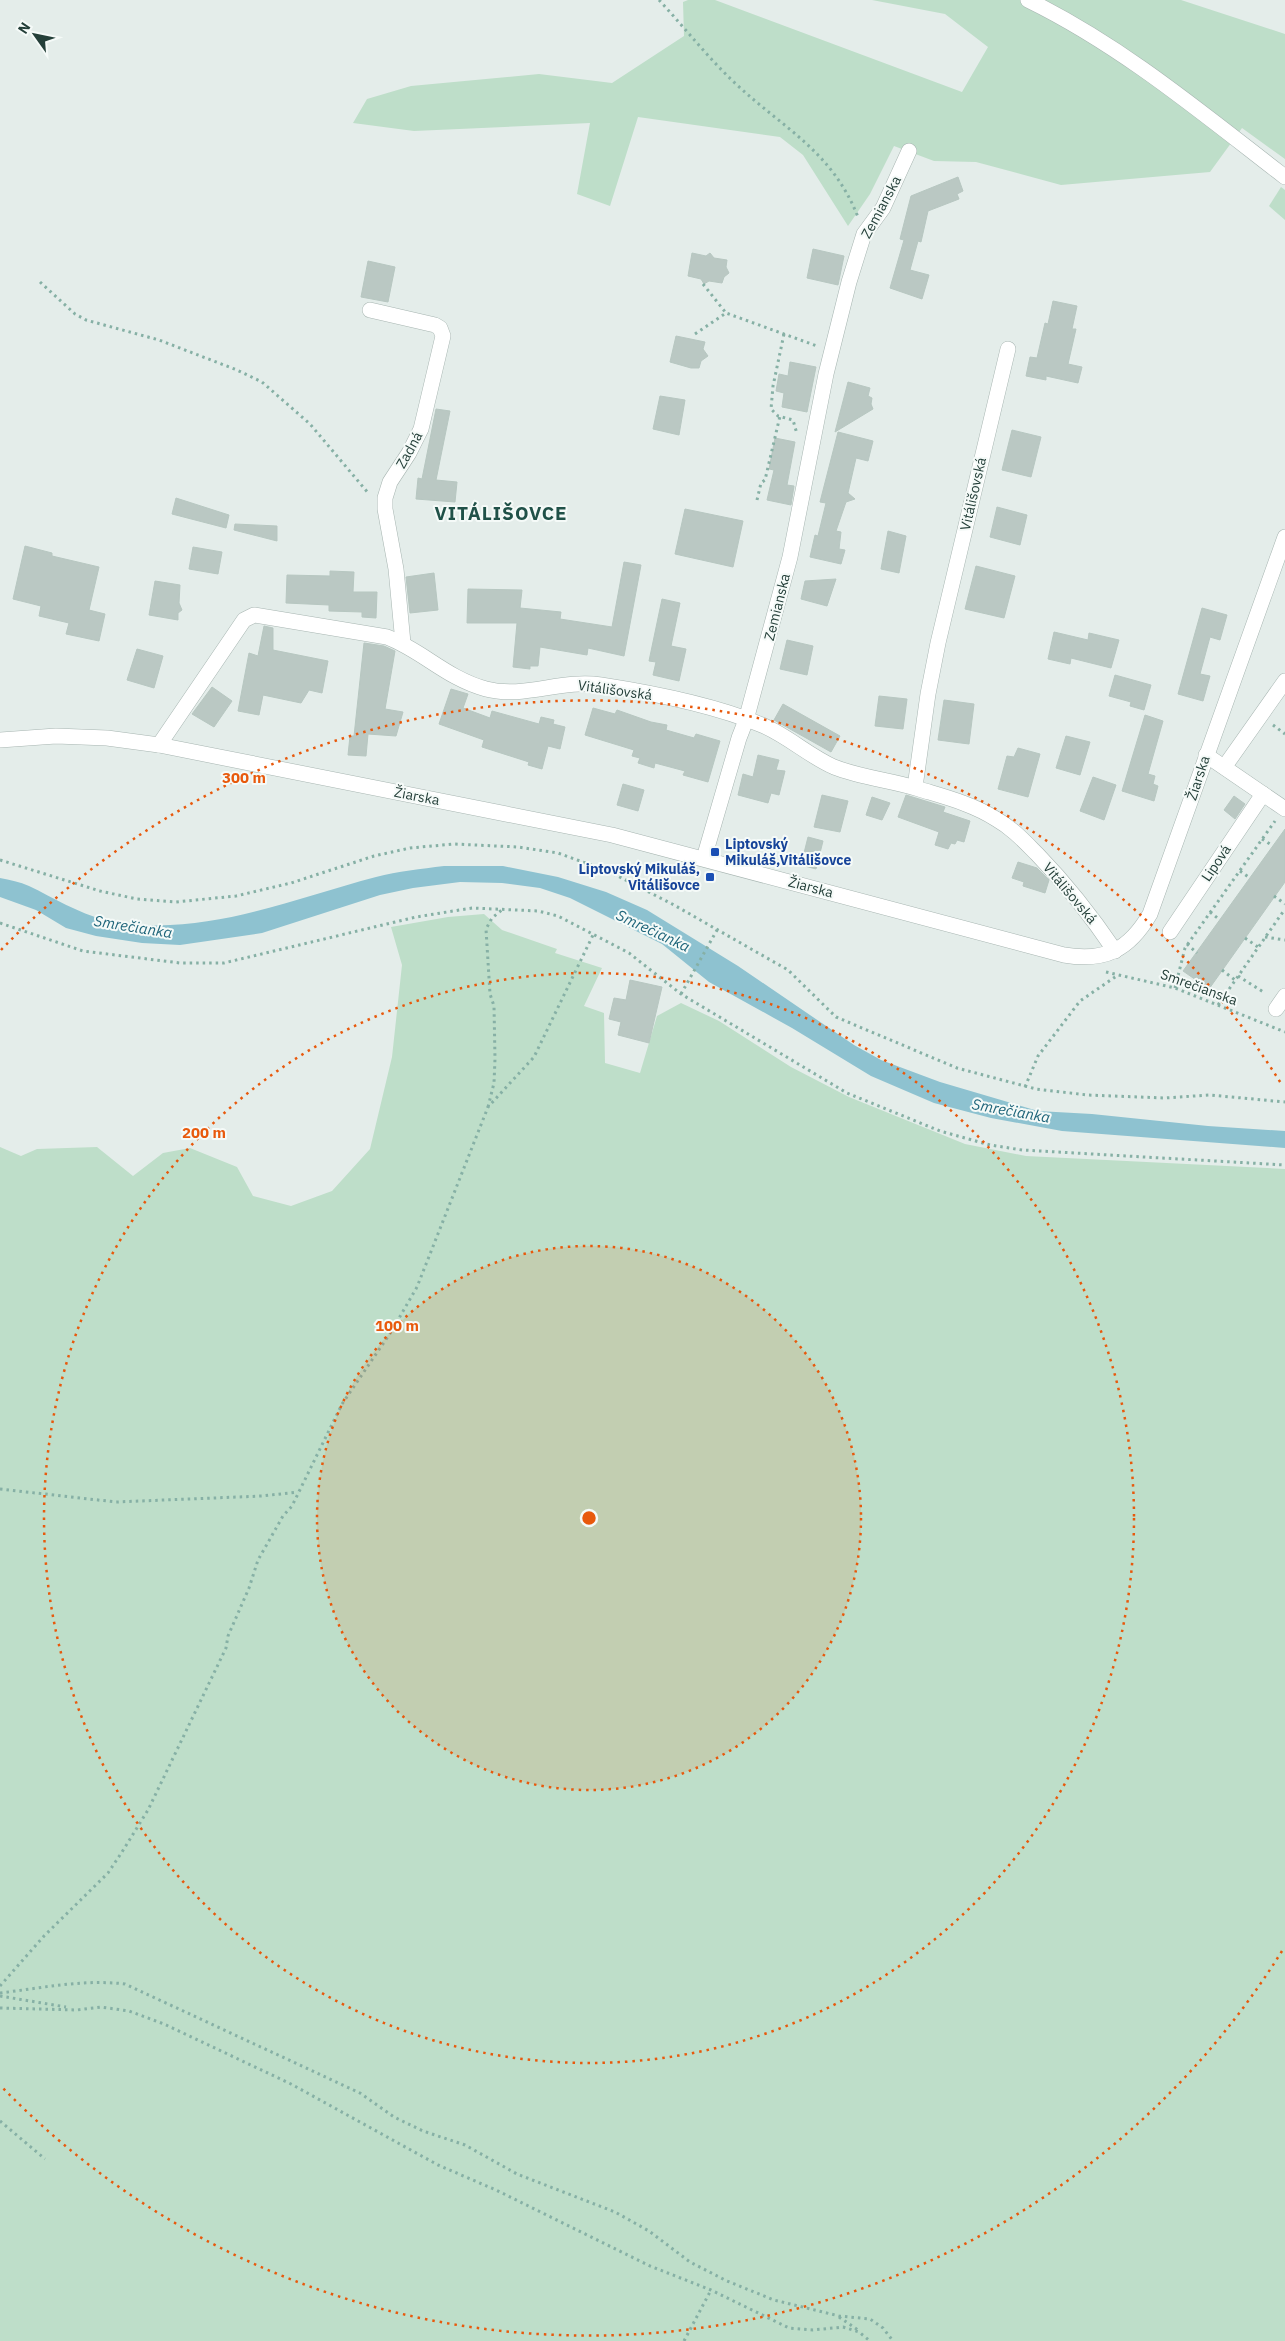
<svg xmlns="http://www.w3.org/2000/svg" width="1285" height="2341" viewBox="0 0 1285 2341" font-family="'IBM Plex Sans',sans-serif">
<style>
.green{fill:#bedec9}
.water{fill:#8ec2d0}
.building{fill:#bac8c3;stroke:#b7c7c1}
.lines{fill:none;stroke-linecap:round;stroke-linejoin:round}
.minor-casing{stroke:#a7b5b1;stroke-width:16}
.tertiary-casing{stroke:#a7b5b1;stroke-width:16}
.path{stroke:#86b0a5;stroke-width:3;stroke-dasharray:2.5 4;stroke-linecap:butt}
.minor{stroke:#fff;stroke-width:15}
.tertiary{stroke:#fff;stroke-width:15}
.ring{fill:none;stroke:#e8590c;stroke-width:2.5;stroke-dasharray:2.5 5}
.transit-dot{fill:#1a4fb4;stroke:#f5faf8;stroke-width:2}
.labels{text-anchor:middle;stroke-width:4;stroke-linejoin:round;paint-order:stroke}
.street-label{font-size:14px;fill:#243f39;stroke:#f5faf8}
.transit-label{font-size:14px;font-weight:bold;fill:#164399;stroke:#f5faf8;text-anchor:start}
.water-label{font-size:15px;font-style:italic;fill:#1f657a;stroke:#f5faf8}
.district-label{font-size:19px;font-weight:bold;letter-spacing:1px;fill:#205148;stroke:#f5faf8}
.centre{fill:#e8590c;stroke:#f5faf8;stroke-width:2.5}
.ring-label{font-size:15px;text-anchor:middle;font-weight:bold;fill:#e8590c;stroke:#f5faf8;stroke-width:4;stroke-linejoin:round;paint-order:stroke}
</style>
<rect width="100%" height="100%" fill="#e4edea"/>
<g class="green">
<polygon points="688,0 715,0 962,92 988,47 945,14 872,0 1181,0 1285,34 1285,159 1242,128 1210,172 1061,185 976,162 934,161 894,146 870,194 848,226 803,155 780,137 638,117 610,206 577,194 590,123 414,131 353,123 367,99 411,86 539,74 612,83 684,36 683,2"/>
<polygon points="1281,187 1285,190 1285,220 1269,206"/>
<polygon points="484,914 502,930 557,949 555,953 602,968 584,1006 604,1013 605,1063 640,1073 657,1016 681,1003 719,1021 791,1067 849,1097 965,1144 1026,1156 1285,1169 1285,2341 0,2341 0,1147 21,1156 37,1149 97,1147 133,1176 163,1153 190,1148 237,1167 253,1196 291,1206 332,1191 370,1149 392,1057 402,965 391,927 448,917"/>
</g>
<path class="water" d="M444,866H503L558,877L606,892L647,910L738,966L854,1045L881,1060L940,1082L1038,1111L1092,1114L1208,1126L1285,1131V1148L1062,1131L991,1118L934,1103L871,1076L792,1028L709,982L662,944L570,898L540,888L502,883L460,882L413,888L380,895L262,933L180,945L142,943L96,936L66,928L36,910L0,897V878C10,880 20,882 29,886C54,898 78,913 105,920C198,940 288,900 376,877C398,871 421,869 444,866Z"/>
<g class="building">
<polygon points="958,177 963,191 957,194 959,199 928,211 921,242 918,241 910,270 929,275 922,299 890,288 904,240 900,239 911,196"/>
<polygon points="813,249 844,256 838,285 807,278"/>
<polygon points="692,253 706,256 710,253 714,258 727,260 726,267 729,273 724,277 722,283 709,281 704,284 701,279 688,276"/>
<polygon points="368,261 395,267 388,302 361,297"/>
<polygon points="1053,301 1077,306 1072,329 1076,329 1068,364 1082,367 1078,383 1046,376 1046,380 1026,376 1030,357 1037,358 1045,323 1048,324"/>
<polygon points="676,336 705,342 703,349 708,356 701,361 699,368 691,368 670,362"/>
<polygon points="790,362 816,367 807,412 782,407 784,393 776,391 779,374 788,376"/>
<polygon points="848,382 870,388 868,396 872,398 871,404 873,409 835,432"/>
<polygon points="660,396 685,400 679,435 653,429"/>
<polygon points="436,409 450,411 436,480 457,482 455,502 416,499 418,478 422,479"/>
<polygon points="1012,430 1041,437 1031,477 1002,470"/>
<polygon points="838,432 873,441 868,461 856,458 848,493 855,499 846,502 836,531 841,532 839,549 845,550 841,564 810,557 815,535 818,536 826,503 820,502"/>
<polygon points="775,438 795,442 787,485 794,486 791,505 767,500 774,470 769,469"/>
<polygon points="176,498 229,515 226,528 172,514"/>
<polygon points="997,507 1027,515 1020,545 990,537"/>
<polygon points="685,509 743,521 733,567 675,554"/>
<polygon points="235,524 277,526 277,541 234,530"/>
<polygon points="888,531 906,536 899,573 881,569"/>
<polygon points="25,546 52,553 52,556 99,567 89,610 105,614 99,641 66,634 69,623 39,616 41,606 13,599"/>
<polygon points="193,547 222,552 218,574 189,569"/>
<polygon points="624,562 641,565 624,656 588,648 587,655 540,647 538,666 530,666 530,669 513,667 517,623 467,623 468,589 522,590 520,608 561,612 560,619 612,627"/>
<polygon points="976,566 1015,576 1004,618 965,609"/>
<polygon points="330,571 354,572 353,592 377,592 376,618 362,617 362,612 329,611 329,605 286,603 287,575 330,576"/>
<polygon points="434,573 438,610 410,613 406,577"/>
<polygon points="836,579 827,606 801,599 805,581"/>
<polygon points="155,581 180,585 179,603 182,610 178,613 178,620 149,615"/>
<polygon points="662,599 680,603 671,646 686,649 679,681 653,675 656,662 649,661"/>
<polygon points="1202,608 1227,615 1220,640 1210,637 1200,674 1210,676 1203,701 1178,694"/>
<polygon points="264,626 273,628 273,650 328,661 322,693 309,690 301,703 263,695 259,715 238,711 249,653 258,656"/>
<polygon points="1054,632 1088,640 1089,633 1119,640 1111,668 1071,658 1070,664 1048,659"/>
<polygon points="787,640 813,646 807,675 780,669"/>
<polygon points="364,643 384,646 395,651 385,709 403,712 396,736 368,734 366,756 348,755 350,736 354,736"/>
<polygon points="137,649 163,656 154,688 127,680"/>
<polygon points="1115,675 1151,685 1144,710 1130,706 1131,702 1109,696"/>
<polygon points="212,687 232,701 214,727 192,714"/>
<polygon points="451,689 468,694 463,708 490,718 492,711 539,724 541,717 554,720 553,724 565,727 560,749 548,746 542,769 528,765 529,762 482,747 484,740 439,724"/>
<polygon points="879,696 907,699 903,729 875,726"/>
<polygon points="944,700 974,704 969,744 938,740"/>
<polygon points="783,704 840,736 831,752 774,720"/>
<polygon points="593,708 615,714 617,710 651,722 667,725 666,730 694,738 696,734 720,741 708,782 683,775 685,771 655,763 654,768 638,763 640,758 632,756 634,750 585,735"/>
<polygon points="1145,715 1163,721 1148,774 1155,776 1153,784 1158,786 1154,801 1122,791"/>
<polygon points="1066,736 1090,742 1080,775 1056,768"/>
<polygon points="1018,748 1040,754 1028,797 998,789 1007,756 1014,757"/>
<polygon points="758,755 779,760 776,770 785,771 779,795 771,793 768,803 738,795 743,774 753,777"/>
<polygon points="1093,777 1116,785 1104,820 1080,811"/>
<polygon points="623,784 644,790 638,811 617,805"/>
<polygon points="822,795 848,801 840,832 814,827"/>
<polygon points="906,795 945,807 943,812 970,821 964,842 957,840 955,844 951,843 948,849 935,845 939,832 898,817"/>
<polygon points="1234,796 1245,804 1235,819 1224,810"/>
<polygon points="872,797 890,803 882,820 866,815"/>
<polygon points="1285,829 1285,882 1209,989 1183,971"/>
<polygon points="808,837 823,841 816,869 801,865"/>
<polygon points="1018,862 1037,868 1049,880 1045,893 1023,886 1024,882 1012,878"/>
<polygon points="630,980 662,987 649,1043 618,1035 621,1022 609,1019 614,998 626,1000"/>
</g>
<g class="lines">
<defs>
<g id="minor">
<polyline points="370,310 435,325 440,328 443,336 421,429 409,453 390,482 385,498 385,509 396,569 403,643"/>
<path d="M159,745L244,620L254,615L387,637C423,651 446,678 486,689C524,699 561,679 601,685C653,693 714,705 762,725C788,736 809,756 834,767C862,778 891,780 919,789C945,797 973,804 996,819C1012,828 1024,841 1037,854C1068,886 1090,914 1115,951"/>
<polyline points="1206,755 1285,809"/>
<polyline points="1225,766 1285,681"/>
<polyline points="915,787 928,694 938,643 1008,349"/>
<polyline points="704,858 739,738 746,720 790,557 826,374 849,282 864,234 883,208 909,151"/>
<polyline points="1170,932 1263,794"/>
<polyline points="1276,1009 1285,996"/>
</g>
<g id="tertiary">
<path d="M1028,0C1122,46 1202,113 1285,177"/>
<path d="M0,740L56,736L107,738L159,745L612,835L1064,955C1105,962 1129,950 1150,914L1285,537"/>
</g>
</defs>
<use href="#minor" class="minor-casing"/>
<use href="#tertiary" class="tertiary-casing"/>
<g class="path">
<path d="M659,0C685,28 708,58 736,84C784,129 832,151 858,217"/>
<polyline points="40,282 75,314 86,320 159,340 237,370 262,382 310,424 369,494"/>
<polyline points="703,284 726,313"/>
<polyline points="695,334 726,313 817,346"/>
<polyline points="784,334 773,386 771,409 778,416 793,420 797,434"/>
<polyline points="757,500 761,483 765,480 780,416"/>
<polyline points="1273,725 1285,734"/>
<polyline points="1262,839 1273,846"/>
<polyline points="0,860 100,891 137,899 176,902 236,896 291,883 374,856 410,848 454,844 518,847 558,853 610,872 674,905 788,970 836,1017 957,1068 1036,1089 1088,1095 1164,1098 1210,1095 1285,1102"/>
<polyline points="1240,871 1250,878"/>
<polyline points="1274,896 1285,904"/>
<polyline points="1210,912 1220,920"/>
<polyline points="0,923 83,951 180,963 224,963 416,917 472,908 538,911 558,916 629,953 681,994 847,1093 940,1131 990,1145 1022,1150 1285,1165"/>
<polyline points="1265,937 1285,940"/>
<polyline points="1245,938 1258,947"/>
<polyline points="1187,944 1197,953"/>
<polyline points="1222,970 1235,980"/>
<polyline points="1106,972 1175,988 1285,1032"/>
<polyline points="1238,976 1265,993"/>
<polyline points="1175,988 1185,948 1275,821"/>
<polyline points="681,994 717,930"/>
<polyline points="1218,1005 1285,909"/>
<polyline points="1025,1087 1038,1056 1080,1001 1118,975"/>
<polyline points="488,1107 494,1083 495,1059 494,1006 490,994 486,929 492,918 503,909"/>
<polyline points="0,1489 116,1502 262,1496 298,1492"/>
<polyline points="0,1986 44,1936 108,1873 122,1852 148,1810 226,1648 228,1636 249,1588 258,1560 283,1516 292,1506 342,1404 391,1332 417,1287 488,1107 534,1057 594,933"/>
<path d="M0,1993C42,1988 83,1979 125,1984L360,2093L394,2117L423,2131L465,2145L517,2174L615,2212L649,2231L690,2262L727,2281L774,2300L839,2316L870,2319L883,2328L893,2341"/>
<polyline points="0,1996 66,2007"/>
<polyline points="0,2008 77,2010 101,2007 129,2011 164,2024 291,2084 438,2165 496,2190 650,2266 711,2290 789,2328 813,2330 843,2327 859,2332 870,2341"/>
<polyline points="0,2121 45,2159"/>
<polyline points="839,2317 858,2330"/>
<polyline points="684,2341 711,2290"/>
</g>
<use href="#minor" class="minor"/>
<use href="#tertiary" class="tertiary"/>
</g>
<circle cx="589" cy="1518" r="272" fill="#e8590c" fill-opacity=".12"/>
<g class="ring">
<circle cx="589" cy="1518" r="272"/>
<circle cx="589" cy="1518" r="545"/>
<path d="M1282 1951A817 817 0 0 1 1 2086M1 950A817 817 0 0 1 1282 1085"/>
</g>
<g class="transit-dot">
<rect x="710" y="847" width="10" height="10" rx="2.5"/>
<rect x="705" y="872" width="10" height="10" rx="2.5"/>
</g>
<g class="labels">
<g class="street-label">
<text transform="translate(881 207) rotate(-62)" y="5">Zemianska</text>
<text transform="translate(409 450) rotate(-61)" y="5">Zadná</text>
<text transform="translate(973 494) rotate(-77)" y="5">Vitálišovská</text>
<text transform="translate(777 607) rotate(-76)" y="5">Zemianska</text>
<text transform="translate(615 690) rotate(8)" y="5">Vitálišovská</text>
<text transform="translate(1198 778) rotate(-72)" y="5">Žiarska</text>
<text transform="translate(417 796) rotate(11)" y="5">Žiarska</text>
<text transform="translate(1216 863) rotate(-56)" y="5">Lipová</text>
<text transform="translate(811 887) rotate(15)" y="5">Žiarska</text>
<text transform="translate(1070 893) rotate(50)" y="5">Vitálišovská</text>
<text transform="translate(1199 987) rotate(20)" y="5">Smrečianska</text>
</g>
<g class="transit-label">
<text x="725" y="849">Liptovský<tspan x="725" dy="16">Mikuláš,Vitálišovce</tspan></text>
<text x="700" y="874" text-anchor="end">Liptovský Mikuláš,<tspan x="700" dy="16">Vitálišovce</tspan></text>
</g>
<g class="water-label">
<text transform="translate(133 927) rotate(9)" y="5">Smrečianka</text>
<text transform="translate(653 931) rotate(25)" y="5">Smrečianka</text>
<text transform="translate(1011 1111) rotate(10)" y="5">Smrečianka</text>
</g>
<g class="district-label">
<text x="501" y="520">VITÁLIŠOVCE</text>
</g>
</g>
<circle cx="589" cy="1518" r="8" class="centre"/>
<g class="ring-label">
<text x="244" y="783">300 m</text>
<text x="204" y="1138">200 m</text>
<text x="397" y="1331">100 m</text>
</g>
<g transform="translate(35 35) rotate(303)" stroke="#f5faf8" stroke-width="4" paint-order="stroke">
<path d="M0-4L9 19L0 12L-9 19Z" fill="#243f39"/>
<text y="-8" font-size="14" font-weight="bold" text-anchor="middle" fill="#243f39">N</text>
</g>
</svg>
